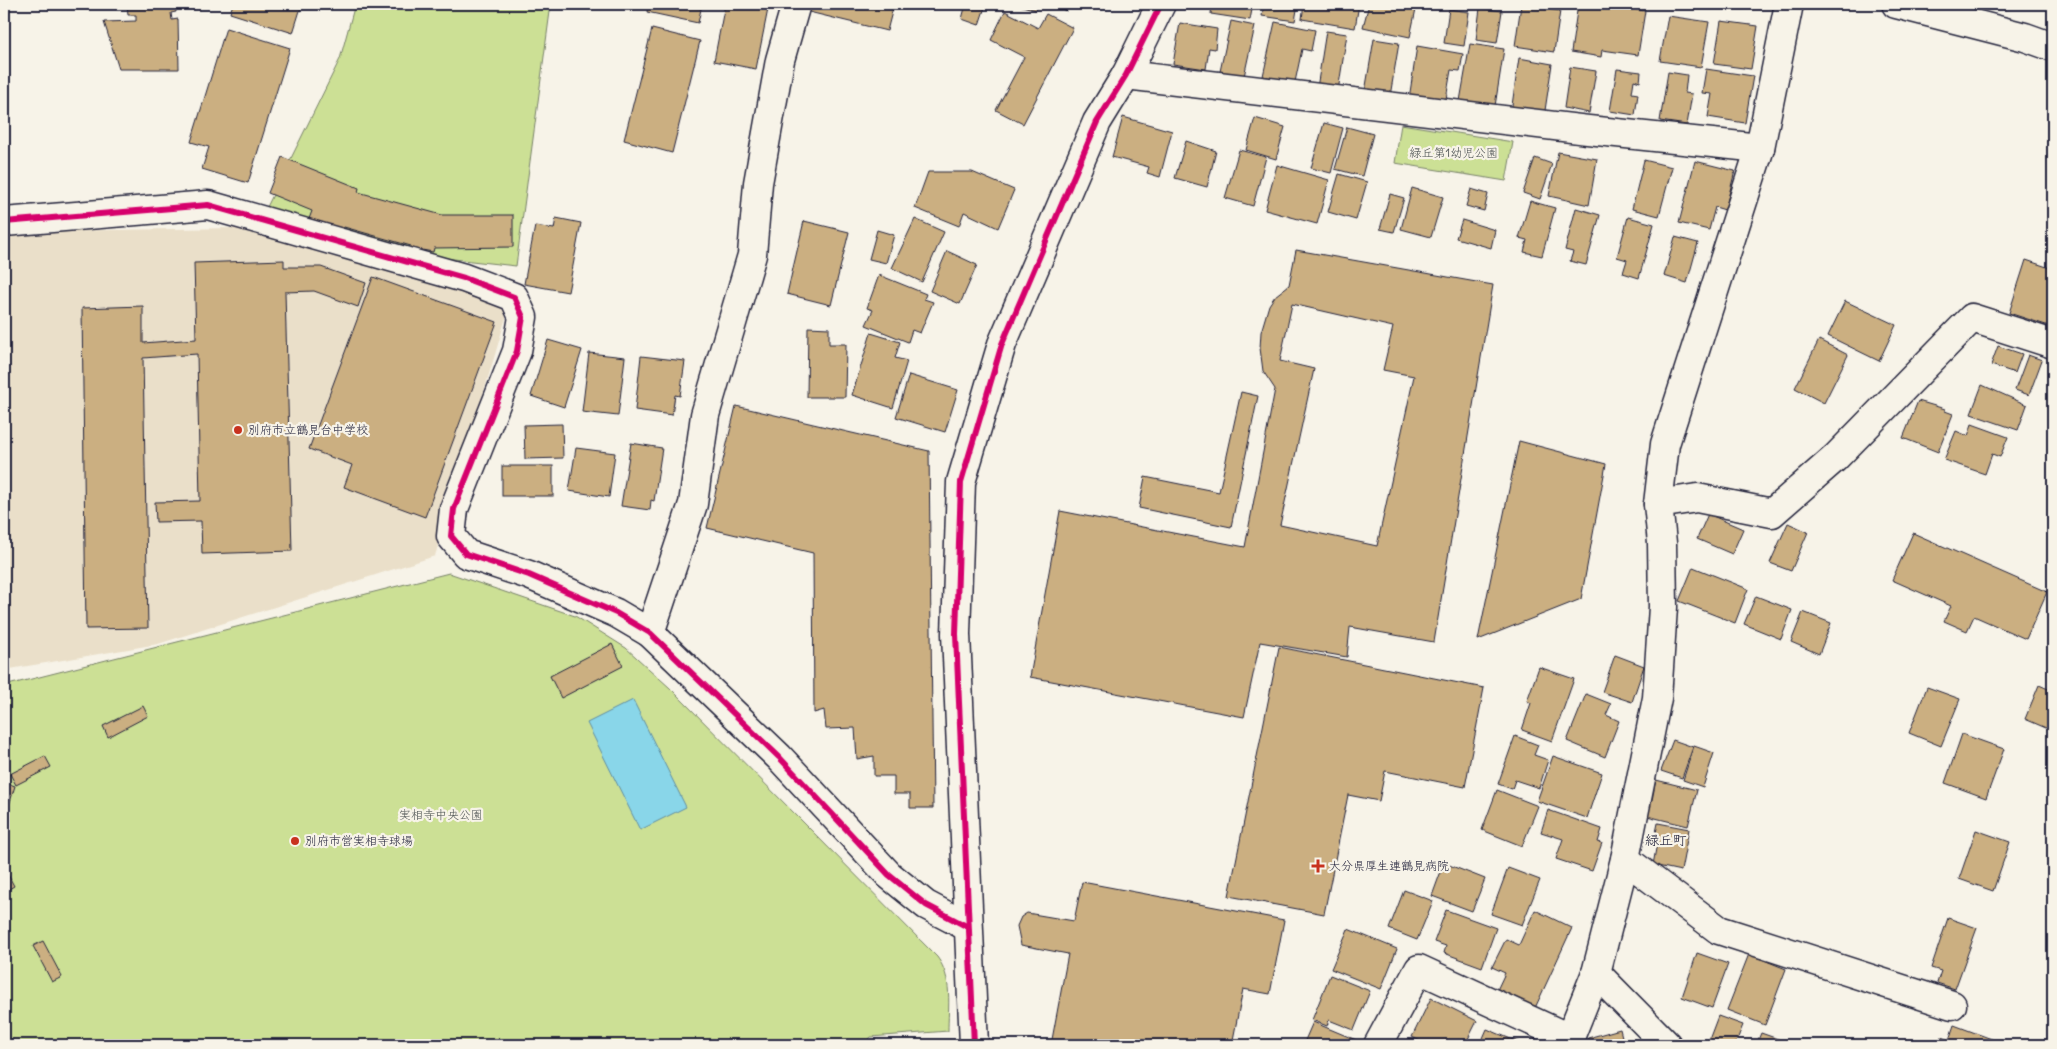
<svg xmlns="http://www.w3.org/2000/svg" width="2057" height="1049" viewBox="0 0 2057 1049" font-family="Delius,'Klee One',sans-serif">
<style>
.built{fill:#eadfc9}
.green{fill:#cce095;stroke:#778168}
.water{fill:#89d6e9;stroke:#608ea3}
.building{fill:#cbaf81;stroke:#22223b;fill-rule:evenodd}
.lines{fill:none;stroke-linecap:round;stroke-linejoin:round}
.street-casing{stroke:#22223b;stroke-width:31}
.secondary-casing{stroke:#22223b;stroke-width:31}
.street{stroke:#f7f3e8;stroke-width:28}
.secondary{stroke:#f7f3e8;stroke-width:28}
.cycleway-casing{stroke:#f7f3e8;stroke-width:9}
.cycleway{stroke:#d6006c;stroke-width:6}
.poi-dot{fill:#c8321e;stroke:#f7f3e8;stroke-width:2}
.labels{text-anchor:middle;stroke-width:4.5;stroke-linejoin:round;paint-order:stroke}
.park-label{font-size:12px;fill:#4c5252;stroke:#f7f3e8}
.poi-label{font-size:12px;fill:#22223b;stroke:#f7f3e8;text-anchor:start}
.neighbourhood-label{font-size:14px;fill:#22223b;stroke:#f7f3e8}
</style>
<rect width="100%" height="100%" fill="#f7f3e8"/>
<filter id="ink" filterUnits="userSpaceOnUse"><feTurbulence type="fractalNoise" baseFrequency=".02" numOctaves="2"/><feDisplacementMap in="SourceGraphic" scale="10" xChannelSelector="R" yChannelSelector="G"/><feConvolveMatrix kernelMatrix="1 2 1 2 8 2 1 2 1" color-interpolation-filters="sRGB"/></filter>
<g filter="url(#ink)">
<polygon class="built" points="236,228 372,261 510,304 435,556 158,644 4,670 4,235 51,231"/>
<g class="green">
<polygon points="355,4 551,4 516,266 427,256 266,209 340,59"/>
<polygon points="1401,124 1513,142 1506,181 1395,163"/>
<path d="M449,573L575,616L626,648L670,688L937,957C953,978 948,1006 948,1031L871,1037L862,1045H4V686Z"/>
</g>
<polygon class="water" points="633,700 686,807 640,830 587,723"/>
<g class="building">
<polygon points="127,4 175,4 176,12 171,13 172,20 178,19 179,69 119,69 104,22 136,21 136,15 128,15"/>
<polygon points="233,4 302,4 293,33 230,13"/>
<polygon points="648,4 702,4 698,23 647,12"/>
<polygon points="725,4 769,4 756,69 714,61"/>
<polygon points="811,4 894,4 887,31 809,12"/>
<polygon points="966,4 986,4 979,25 962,19"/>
<polygon points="1016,4 1038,4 1036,10"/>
<polygon points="1050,4 1069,4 1067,11 1049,5"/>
<polygon points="1212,4 1253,4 1250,20 1211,14"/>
<polygon points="1264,4 1298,4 1295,21 1262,16"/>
<polygon points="1304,4 1359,4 1355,28 1302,19"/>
<polygon points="1369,4 1417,4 1410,37 1363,27"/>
<polygon points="1578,4 1599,4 1645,11 1638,55 1602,50 1601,57 1571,52"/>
<polygon points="1521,5 1560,11 1554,52 1515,46"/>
<polygon points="1480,8 1502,11 1497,43 1476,40"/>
<polygon points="1449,9 1469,12 1464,46 1444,43"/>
<polygon points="1005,11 1038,28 1046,14 1073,28 1023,124 996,110 1024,57 991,40"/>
<polygon points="1668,16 1709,22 1701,67 1660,61"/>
<polygon points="1231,21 1255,26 1243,81 1219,76"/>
<polygon points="1721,21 1758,26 1751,69 1714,64"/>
<polygon points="1275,22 1315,30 1311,51 1302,49 1295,82 1263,76"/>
<polygon points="1180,23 1217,29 1215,49 1209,48 1206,69 1173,64"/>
<polygon points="226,28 290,48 248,183 202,169 209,147 191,142"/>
<polygon points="652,29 700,41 672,153 624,140"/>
<polygon points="1326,31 1347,34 1338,91 1317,88"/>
<polygon points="1374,39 1399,43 1390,96 1365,92"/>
<polygon points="1470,44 1504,49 1495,106 1460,101"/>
<polygon points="1417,46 1463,54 1460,71 1451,70 1445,105 1409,99"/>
<polygon points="1519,58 1552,64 1544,117 1511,112"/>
<polygon points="1570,67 1596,71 1589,113 1564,108"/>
<polygon points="1617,69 1641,72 1640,82 1634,80 1632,93 1638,94 1635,115 1610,111"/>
<polygon points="1706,69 1753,76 1745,123 1708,117 1712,94 1702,93"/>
<polygon points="1668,72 1687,75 1685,93 1692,94 1687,125 1660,121"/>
<polygon points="1123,117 1172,131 1160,177 1147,173 1149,167 1112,157"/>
<polygon points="1255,118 1285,127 1276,159 1246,150"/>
<polygon points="1324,123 1343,128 1331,173 1311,168"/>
<polygon points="1347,127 1373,134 1362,176 1335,169"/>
<polygon points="1186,141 1216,151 1207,187 1175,178"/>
<polygon points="1239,150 1266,157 1253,206 1225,198"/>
<polygon points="1558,152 1597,159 1589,205 1549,196"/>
<polygon points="282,157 359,188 358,192 442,215 513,215 513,247 434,248 433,252 411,248 411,246 344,227 341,232 309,219 312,211 268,193"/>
<polygon points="1535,158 1552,164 1540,199 1523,193"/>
<polygon points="1644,160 1672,167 1659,216 1632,209"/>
<polygon points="1695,161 1735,171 1725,210 1715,207 1709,230 1679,223"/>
<polygon points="1277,165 1329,180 1317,224 1265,210"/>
<polygon points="928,172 972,172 1014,190 998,228 964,212 959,226 915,208"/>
<polygon points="1339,174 1367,182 1356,220 1328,212"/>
<polygon points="1412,188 1443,197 1431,237 1401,229"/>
<polygon points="1471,189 1488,194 1484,211 1466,206"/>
<polygon points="1390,194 1404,198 1394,232 1380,229"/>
<polygon points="1530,201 1555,208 1542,256 1524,252 1527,240 1519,238"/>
<polygon points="1576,208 1600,215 1586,265 1570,261 1573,252 1565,250"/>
<polygon points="1628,217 1654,224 1639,278 1623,273 1627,260 1617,257"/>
<polygon points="556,218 581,223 568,292 524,284 535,226 554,229"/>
<polygon points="915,219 944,232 922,282 892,268"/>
<polygon points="1462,220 1495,230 1491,248 1456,238"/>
<polygon points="804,221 849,232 831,305 787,294"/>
<polygon points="877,230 894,235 886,263 869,259"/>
<polygon points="1675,237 1698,243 1687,283 1664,276"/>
<path d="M1296,250L1493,285L1434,642L1350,627L1347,657L1260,642L1244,717L1030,677L1060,511L1245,547L1275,389L1263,371L1260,348L1261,332L1269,305L1275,296L1289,285ZM1292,304L1393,327L1383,370L1414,376L1377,546L1280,525L1314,369L1280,361Z"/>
<polygon points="947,251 977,265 960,304 930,291"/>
<polygon points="284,260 284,267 321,267 366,283 358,307 314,291 285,292 292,551 202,554 201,521 156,522 155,502 200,501 197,354 143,358 148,628 86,629 82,308 143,306 143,343 196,339 194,263"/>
<polygon points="2026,260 2053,269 2053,314 2049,326 2009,313"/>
<polygon points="879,275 926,294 924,299 933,302 920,333 912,330 908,342 866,325 873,310 867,308"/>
<polygon points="373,277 497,322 425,517 344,487 352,465 309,449"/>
<polygon points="1845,301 1896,325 1879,361 1828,336"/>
<polygon points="808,327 829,328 829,344 846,344 845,397 807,397"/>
<polygon points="871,333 900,342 895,358 907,361 893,408 852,395"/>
<polygon points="548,340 582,350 564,407 531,396"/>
<polygon points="1819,340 1848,355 1824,403 1795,388"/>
<polygon points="1998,346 2022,354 2015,373 1991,365"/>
<polygon points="589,353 625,357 618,416 582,412"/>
<polygon points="2028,355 2042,360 2029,395 2015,390"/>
<polygon points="641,356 685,361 680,396 675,395 672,415 635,410"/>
<polygon points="909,375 958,390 945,432 896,417"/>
<polygon points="1982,385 2027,405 2018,430 1971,414"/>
<polygon points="1241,392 1258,396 1231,527 1139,508 1145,477 1219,492"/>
<polygon points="1918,401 1945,409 1945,411 1953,414 1938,452 1903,438"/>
<polygon points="736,406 929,451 933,808 910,808 910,794 894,794 894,776 874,776 874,756 857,759 855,728 826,729 824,710 814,713 813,553 707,528"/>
<polygon points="562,424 563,458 525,459 524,425"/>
<polygon points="1972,424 2008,437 2000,457 1992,454 1985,474 1944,460 1956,431 1968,436"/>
<polygon points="1519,441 1606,464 1581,599 1478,640"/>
<polygon points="631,443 662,448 654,501 651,500 650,510 621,506"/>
<polygon points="576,448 615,453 609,497 569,491"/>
<rect x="502" y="466" width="51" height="30"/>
<polygon points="1708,514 1743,529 1732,554 1697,539"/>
<polygon points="1788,523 1808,532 1791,571 1770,563"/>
<polygon points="1913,533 2047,592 2026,639 1974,616 1967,631 1944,621 1951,606 1892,580"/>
<polygon points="1693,567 1748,589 1735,623 1679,601"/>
<polygon points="1756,596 1792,610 1781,639 1744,624"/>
<polygon points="1803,612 1831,623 1819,654 1791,642"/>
<polygon points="612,644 623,666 561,698 550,676"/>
<polygon points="1279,647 1484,688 1465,787 1385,771 1379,801 1348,795 1324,914 1229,896"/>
<polygon points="1615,655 1644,666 1632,702 1602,692"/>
<polygon points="1539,667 1574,679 1552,741 1522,730 1531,703 1527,701"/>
<polygon points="2039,685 2053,691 2053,731 2025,719"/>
<polygon points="1927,687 1960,699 1941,746 1909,733"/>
<polygon points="1586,694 1611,704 1606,715 1619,721 1605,757 1567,741"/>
<polygon points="143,706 148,716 108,737 103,726"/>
<polygon points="1962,734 2004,749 1986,798 1945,783"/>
<polygon points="1515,736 1538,745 1534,755 1548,760 1539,788 1515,780 1512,789 1498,784"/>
<polygon points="1673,740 1693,747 1682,778 1661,771"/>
<polygon points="1694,746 1714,753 1703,787 1683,780"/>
<polygon points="45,756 51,767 16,785 10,774"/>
<polygon points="1553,756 1602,773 1587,818 1537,801"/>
<polygon points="1656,780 1697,790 1688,826 1647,816"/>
<polygon points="4,782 15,786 4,821"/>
<polygon points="1497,790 1538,806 1522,846 1482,830"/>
<polygon points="1548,810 1602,829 1598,842 1602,843 1592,871 1556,859 1563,839 1541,832"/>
<polygon points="1658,823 1689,829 1681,871 1653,865 1657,843 1654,842"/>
<polygon points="1976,830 2010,842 1993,891 1959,879"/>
<polygon points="1444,863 1485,879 1472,911 1432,896"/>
<polygon points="4,867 14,886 4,892"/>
<polygon points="1508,868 1540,880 1522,925 1491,914"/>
<polygon points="1082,882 1284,920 1270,994 1243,989 1232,1045 1051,1045 1068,954 1021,945 1017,926 1021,917 1027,913 1074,921"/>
<polygon points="1404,890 1433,901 1417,940 1389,929"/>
<polygon points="1446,910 1496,928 1482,967 1444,953 1446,946 1434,942"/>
<polygon points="1535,910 1572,928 1535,1008 1497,990 1505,973 1492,967 1506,939 1519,945"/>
<polygon points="1948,918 1977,928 1955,989 1937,983 1941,971 1931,968"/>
<polygon points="1348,929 1397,949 1381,989 1331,969"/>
<polygon points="43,941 62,977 52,982 33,946"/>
<polygon points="1697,953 1728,964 1712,1008 1682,997"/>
<polygon points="1749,954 1786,969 1765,1025 1727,1010"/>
<polygon points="1330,975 1370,991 1354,1030 1329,1020 1327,1026 1312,1020"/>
<polygon points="1431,998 1477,1021 1465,1045 1428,1045 1412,1037"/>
<polygon points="1718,1016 1743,1025 1735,1045 1707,1045"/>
<polygon points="1313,1022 1356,1040 1353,1045 1303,1045"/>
<polygon points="1954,1025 2005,1044 1938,1045 1941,1037 1949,1040"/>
<polygon points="1487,1029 1525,1045 1480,1045"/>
<polygon points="1620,1029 1624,1045 1590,1045 1588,1038"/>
<polygon points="1761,1033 1792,1044 1792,1045 1756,1045"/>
</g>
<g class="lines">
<defs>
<g id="street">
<polyline points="1126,75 1588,130 1760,148"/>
<polyline points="4,222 208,205 464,278 514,297 523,317 517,351 454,509 451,536 466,554 529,575 616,613 650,633 779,757 889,875 926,905 968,927"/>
<polyline points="1658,504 1697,498 1772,513 1835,458 1972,318 2053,344"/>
<polyline points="650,633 693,504 705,415 752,255 758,183 780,60 796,4"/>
<polyline points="1625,859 1719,930 1952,1005"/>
<polyline points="1596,973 1667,1045"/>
<polyline points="1378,1045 1419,969 1571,1039"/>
<polyline points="1567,1045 1596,973 1625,859 1657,698 1663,607 1662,543 1658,504 1665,444 1760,148 1789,4"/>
</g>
<g id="secondary">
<polyline points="1896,4 2025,37 2053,47"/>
<polyline points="974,1045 956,634 961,482 1002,344 1097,122 1126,75 1161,4"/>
</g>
</defs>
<use href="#street" class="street-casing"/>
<use href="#secondary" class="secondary-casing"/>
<use href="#street" class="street"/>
<use href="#secondary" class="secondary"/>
<defs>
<g id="cycleway">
<polyline points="4,222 208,205 464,278 514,297 523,317 517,351 454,509 451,536 466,554 529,575 616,613 650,633 779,757 889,875 926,905 968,927"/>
<polyline points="974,1045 956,634 961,482 1002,344 1097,122 1126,75 1161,4"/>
</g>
</defs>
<use href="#cycleway" class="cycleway-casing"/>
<use href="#cycleway" class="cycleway"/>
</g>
</g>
<g class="poi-dot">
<circle cx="238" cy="430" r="5"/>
<circle cx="295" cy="841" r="5"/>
<path d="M1315.5 858.5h5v5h5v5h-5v5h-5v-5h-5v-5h5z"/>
</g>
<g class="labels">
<g class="park-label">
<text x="1454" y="157">緑丘第1幼児公園</text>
<text x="441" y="819">実相寺中央公園</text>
</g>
<g class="poi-label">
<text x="248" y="434">別府市立鶴見台中学校</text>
<text x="305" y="845">別府市営実相寺球場</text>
<text x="1329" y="870">大分県厚生連鶴見病院</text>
</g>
<g class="neighbourhood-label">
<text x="1666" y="845">緑丘町</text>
</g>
</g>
<rect width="2057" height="1049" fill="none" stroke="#f7f3e8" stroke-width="20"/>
<rect x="10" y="10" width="2037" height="1029" fill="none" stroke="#22223b" stroke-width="2" filter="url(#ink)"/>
</svg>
